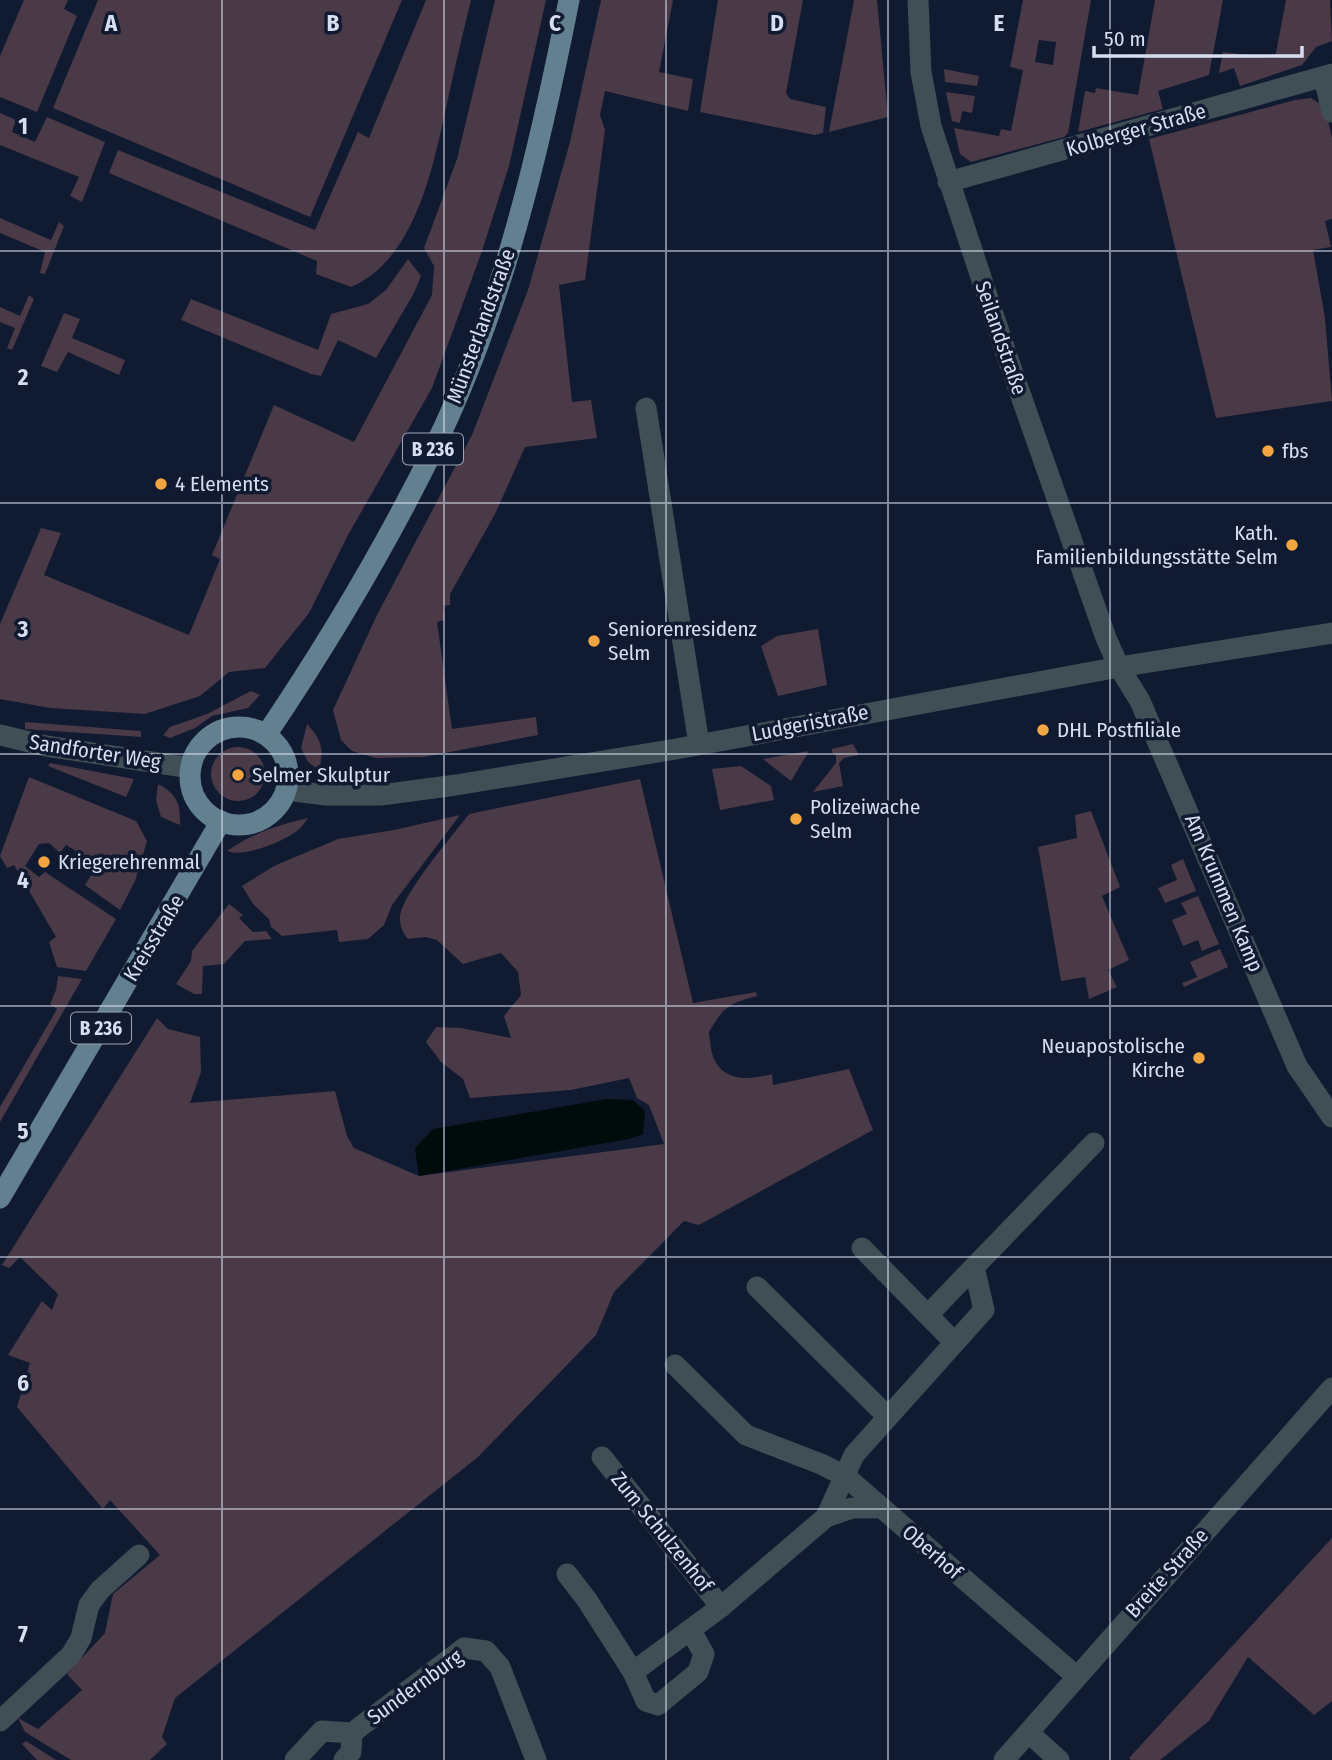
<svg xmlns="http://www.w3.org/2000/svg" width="1332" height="1760" viewBox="0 0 1332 1760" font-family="'Fira Sans Condensed',sans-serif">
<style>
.green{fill:#4a3947;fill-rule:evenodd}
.water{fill:#000b0c}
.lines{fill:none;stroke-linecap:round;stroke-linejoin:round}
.minor{stroke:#404e55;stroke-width:21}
.tertiary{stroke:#404e55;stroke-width:21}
.primary{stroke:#638090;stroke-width:21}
.grid{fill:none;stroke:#d6deef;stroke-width:2;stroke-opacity:0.55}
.poi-dot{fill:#f2a541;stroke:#101a31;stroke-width:2.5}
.labels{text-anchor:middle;stroke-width:7;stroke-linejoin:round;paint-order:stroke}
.shield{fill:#101a31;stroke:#9ba3b6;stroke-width:2}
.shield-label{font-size:19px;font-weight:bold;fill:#d6deef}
.street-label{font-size:21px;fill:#d6deef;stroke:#101a31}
.poi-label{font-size:21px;fill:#d6deef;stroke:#101a31;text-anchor:start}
.grid-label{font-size:23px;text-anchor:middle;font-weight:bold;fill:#d6deef;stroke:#101a31;stroke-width:7;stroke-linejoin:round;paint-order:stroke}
</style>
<rect width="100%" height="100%" fill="#101a31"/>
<g class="green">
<polygon points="24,0 68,0 64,9 77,16 37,112 0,97 0,56"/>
<polygon points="98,0 402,0 310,217 53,108"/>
<path d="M426,0H471C463,33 455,66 448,99C434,162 417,259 351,287L316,274L317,261L109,173L118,150L315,230L358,132L369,138Z"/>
<polygon points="495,0 546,0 509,166 482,251 432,388 348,535 309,613 265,668 229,672 200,696 145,714 50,708 0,699 0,624 41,528 61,533 44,575 189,635 220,559 212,555 274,405 354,442 432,295 434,266 424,248 457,159"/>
<polygon points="601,0 673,0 659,72 693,79 688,111 605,91 600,115 605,130 585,280 559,285 572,402 591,400 597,438 525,447 495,514 450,594 450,605 443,606 445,620 437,622 452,729 536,717 538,735 424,757 376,758 352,751 341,740 333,710 377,615 472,435 528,290 570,142"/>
<polygon points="718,0 803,0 786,93 790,99 826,107 823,133 815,135 700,112"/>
<polygon points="854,0 877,0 888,117 829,132"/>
<path d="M1023,0H1091L1068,133L1064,137L971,162L960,154L954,128L999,136L1001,129L1011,131L1023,70L1010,67ZM1039,40L1056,42L1053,65L1035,62Z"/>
<polygon points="1155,0 1223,0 1209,75 1158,91 1163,109 1078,132 1085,91 1095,93 1096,88 1138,95"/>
<polygon points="1286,0 1330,0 1332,41 1316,47 1302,65 1240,86 1234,68 1219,73 1223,52 1275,58"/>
<polygon points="944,69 979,76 977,86 945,82"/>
<polygon points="946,92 975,96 972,113 962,111 960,123 952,121"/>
<polygon points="1311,98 1325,107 1332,138 1332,219 1325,221 1331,247 1313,250 1325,318 1332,401 1216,418 1149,139 1295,100"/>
<polygon points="0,113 16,120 12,132 35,142 47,117 105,142 82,202 70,196 79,177 0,145"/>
<polygon points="0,218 51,240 59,222 64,226 45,274 40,273 45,252 0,233"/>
<polygon points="408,259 421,276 414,293 376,358 338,340 321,376 311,374 181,320 191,299 318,350 331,314 368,304 386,290"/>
<polygon points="29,295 34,299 12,350 7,348 15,328 0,322 0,307 20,316"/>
<polygon points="64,313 80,319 72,338 125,360 119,375 68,352 57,372 41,366"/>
<polygon points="818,629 827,685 778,696 761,646 777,636"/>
<polygon points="251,691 260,695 248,708 212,716 195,728 170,738 163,735 170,727 207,714"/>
<polygon points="25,722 141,731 141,737 25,729"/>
<path d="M307,724C322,740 324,749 319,770L308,762L301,748Z"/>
<polygon points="853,744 859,755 844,758 839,763 843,786 813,792 836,763 836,756 832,752 832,749"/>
<circle cx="238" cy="774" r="27"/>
<polygon points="809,751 791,781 763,759"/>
<polygon points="50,763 134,779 126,797 48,766"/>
<polygon points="741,766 771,786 774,800 720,810 712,769"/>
<polygon points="29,777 136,821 147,841 135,881 120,910 85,885 98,864 66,845 60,853 49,843 39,844 25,866 39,877 45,872 116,919 86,971 57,967 49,942 56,937 14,865 7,868 0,856"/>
<path d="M640,779L693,1003L756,992L757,996C729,1003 723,1008 709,1032C710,1041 711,1054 715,1061C727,1083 752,1079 772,1074L773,1085L849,1069L873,1130L699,1225L684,1221L614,1292L596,1335L478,1457L175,1698L162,1737L167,1744L150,1760H71L25,1732L18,1718L38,1729L82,1690L67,1674L105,1633L113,1594L160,1555L110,1500L103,1509L17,1407L30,1363L8,1355L42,1301L52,1310L58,1294L20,1257L9,1268L2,1265L157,1018L168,1029L200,1037L201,1072L190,1103L335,1091L347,1136L354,1148L419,1176L664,1144L649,1105L637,1098L629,1078L571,1090L470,1098L463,1079L441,1062L426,1042L436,1027L461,1028L511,1038L504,1016L521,995L518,972L501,953L463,964L437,940L426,937L408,939C403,933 400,927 400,919C399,897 454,834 469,814Z"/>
<path d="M158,784C178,795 180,803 180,825L161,817L156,800Z"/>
<polygon points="1091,811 1120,887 1102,896 1129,960 1108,970 1117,987 1089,999 1085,977 1061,981 1038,847 1077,838 1075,815"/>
<polygon points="460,815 392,905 384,925 368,939 339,942 337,930 282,936 271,927 269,919 253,904 242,886 274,866 338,839 394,830"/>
<path d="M308,818C305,822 301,828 297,831C282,842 244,858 227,851C253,833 278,825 308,818Z"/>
<polygon points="1183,859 1196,891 1165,903 1158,888 1177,880 1171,865"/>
<polygon points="1198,896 1219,944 1202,951 1198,940 1183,946 1172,920 1187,914 1181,903"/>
<polygon points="229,904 243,915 239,918 253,932 266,931 272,939 245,941 224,964 203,966 202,994 194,994 176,984 191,961 192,951"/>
<polygon points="1220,949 1228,967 1184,987 1182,983 1197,977 1190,962"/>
<polygon points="58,976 82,979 0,1122 0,1107 57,1009 50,1004 56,990"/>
<polygon points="1332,1538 1332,1701 1314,1715 1248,1657 1209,1721 1160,1760 1131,1760 1129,1758"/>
<polygon points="26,1741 56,1760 37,1760 22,1744"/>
</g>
<polygon class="water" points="607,1099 633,1100 645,1111 643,1134 629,1139 419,1176 415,1148 433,1129"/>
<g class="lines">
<g class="minor">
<polyline points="918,0 921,72 931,126 1008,359 1106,638 1119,667 1140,701 1297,1066 1332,1117"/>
<polyline points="1324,77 1332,112"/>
<polyline points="948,182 1332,74"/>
<polyline points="646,408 699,744"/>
<polyline points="862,1248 954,1342"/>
<polyline points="757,1287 887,1416"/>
<polyline points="928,1315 974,1267"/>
<polyline points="675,1365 746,1435 821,1464 845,1476 1076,1676"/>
<polyline points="602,1457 721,1607"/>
<polyline points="826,1517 852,1508 881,1508"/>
<polyline points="567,1574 587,1600 633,1672 721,1607 826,1517 854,1455 984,1310 974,1267 1094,1143"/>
<polyline points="633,1672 646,1701 658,1705 698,1672 704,1654 691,1631"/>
<polyline points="0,1721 71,1655 81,1638 89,1605 100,1590 139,1555"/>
<polyline points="1029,1733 1059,1760"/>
<polyline points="295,1760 322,1731 352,1733 464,1648 486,1651 500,1667 536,1760"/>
<polyline points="344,1760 351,1752 352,1733"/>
<polyline points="1004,1760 1332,1388"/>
</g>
<g class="tertiary">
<polyline points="0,735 46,746 191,768"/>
<polyline points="286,790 326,795 381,795 456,785 676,749 1119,667 1332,633"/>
</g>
<g class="primary">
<circle cx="239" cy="776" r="49"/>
<path d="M266,735C328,643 386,546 435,446C503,306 539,152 569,0"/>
<polyline points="0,1198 221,821"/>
</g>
</g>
<path class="grid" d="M222,0V1760M444,0V1760M666,0V1760M888,0V1760M1110,0V1760M0,251H1332M0,503H1332M0,754H1332M0,1006H1332M0,1257H1332M0,1509H1332"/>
<g class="poi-dot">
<circle cx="1268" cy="451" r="7"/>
<circle cx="161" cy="484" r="7"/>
<circle cx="1292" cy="545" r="7"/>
<circle cx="594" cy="641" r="7"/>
<circle cx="1043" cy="730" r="7"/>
<circle cx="238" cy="775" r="7"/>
<circle cx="796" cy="819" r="7"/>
<circle cx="44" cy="862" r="7"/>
<circle cx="1199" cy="1058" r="7"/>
</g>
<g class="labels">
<g class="shield">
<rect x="403" y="433.5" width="60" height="31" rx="5"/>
<rect x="71" y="1012.5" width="60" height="31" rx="5"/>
</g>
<g class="shield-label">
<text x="433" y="456">B 236</text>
<text x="101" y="1035">B 236</text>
</g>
<g class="street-label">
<text transform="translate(1136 130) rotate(-16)" y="7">Kolberger Straße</text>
<text transform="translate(481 326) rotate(-70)" y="7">Münsterlandstraße</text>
<text transform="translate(1001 338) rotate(71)" y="7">Seilandstraße</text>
<text transform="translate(810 723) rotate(-11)" y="7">Ludgeristraße</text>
<text transform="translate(95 752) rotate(9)" y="7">Sandforter Weg</text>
<text transform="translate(1224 893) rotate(67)" y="7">Am Krummen Kamp</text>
<text transform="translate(154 938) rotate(-59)" y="7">Kreisstraße</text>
<text transform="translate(662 1532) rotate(51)" y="7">Zum Schulzenhof</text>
<text transform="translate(932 1552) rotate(41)" y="7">Oberhof</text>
<text transform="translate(1167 1573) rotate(-48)" y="7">Breite Straße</text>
<text transform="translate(415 1687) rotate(-36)" y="7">Sundernburg</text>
</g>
<g class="poi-label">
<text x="1282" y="458">fbs</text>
<text x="175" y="491">4 Elements</text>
<text x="1278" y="540" text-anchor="end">Kath.<tspan x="1278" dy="24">Familienbildungsstätte Selm</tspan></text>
<text x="608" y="636">Seniorenresidenz<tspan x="608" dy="24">Selm</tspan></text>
<text x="1057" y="737">DHL Postfiliale</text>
<text x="252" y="782">Selmer Skulptur</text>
<text x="810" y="814">Polizeiwache<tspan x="810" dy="24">Selm</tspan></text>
<text x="58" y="869">Kriegerehrenmal</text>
<text x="1185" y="1053" text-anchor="end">Neuapostolische<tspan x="1185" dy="24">Kirche</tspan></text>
</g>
</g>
<g class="grid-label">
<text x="111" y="31">A</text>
<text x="333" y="31">B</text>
<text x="555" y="31">C</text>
<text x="777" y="31">D</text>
<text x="999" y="31">E</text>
<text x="23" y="134">1</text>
<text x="23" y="385">2</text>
<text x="23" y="637">3</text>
<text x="23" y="888">4</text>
<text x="23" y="1139">5</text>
<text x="23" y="1391">6</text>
<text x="23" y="1642">7</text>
</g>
<path d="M1094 46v10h208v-10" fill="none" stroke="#d6deef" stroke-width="3.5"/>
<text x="1104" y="46" font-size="21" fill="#d6deef" stroke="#101a31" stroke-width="5" paint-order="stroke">50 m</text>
</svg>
